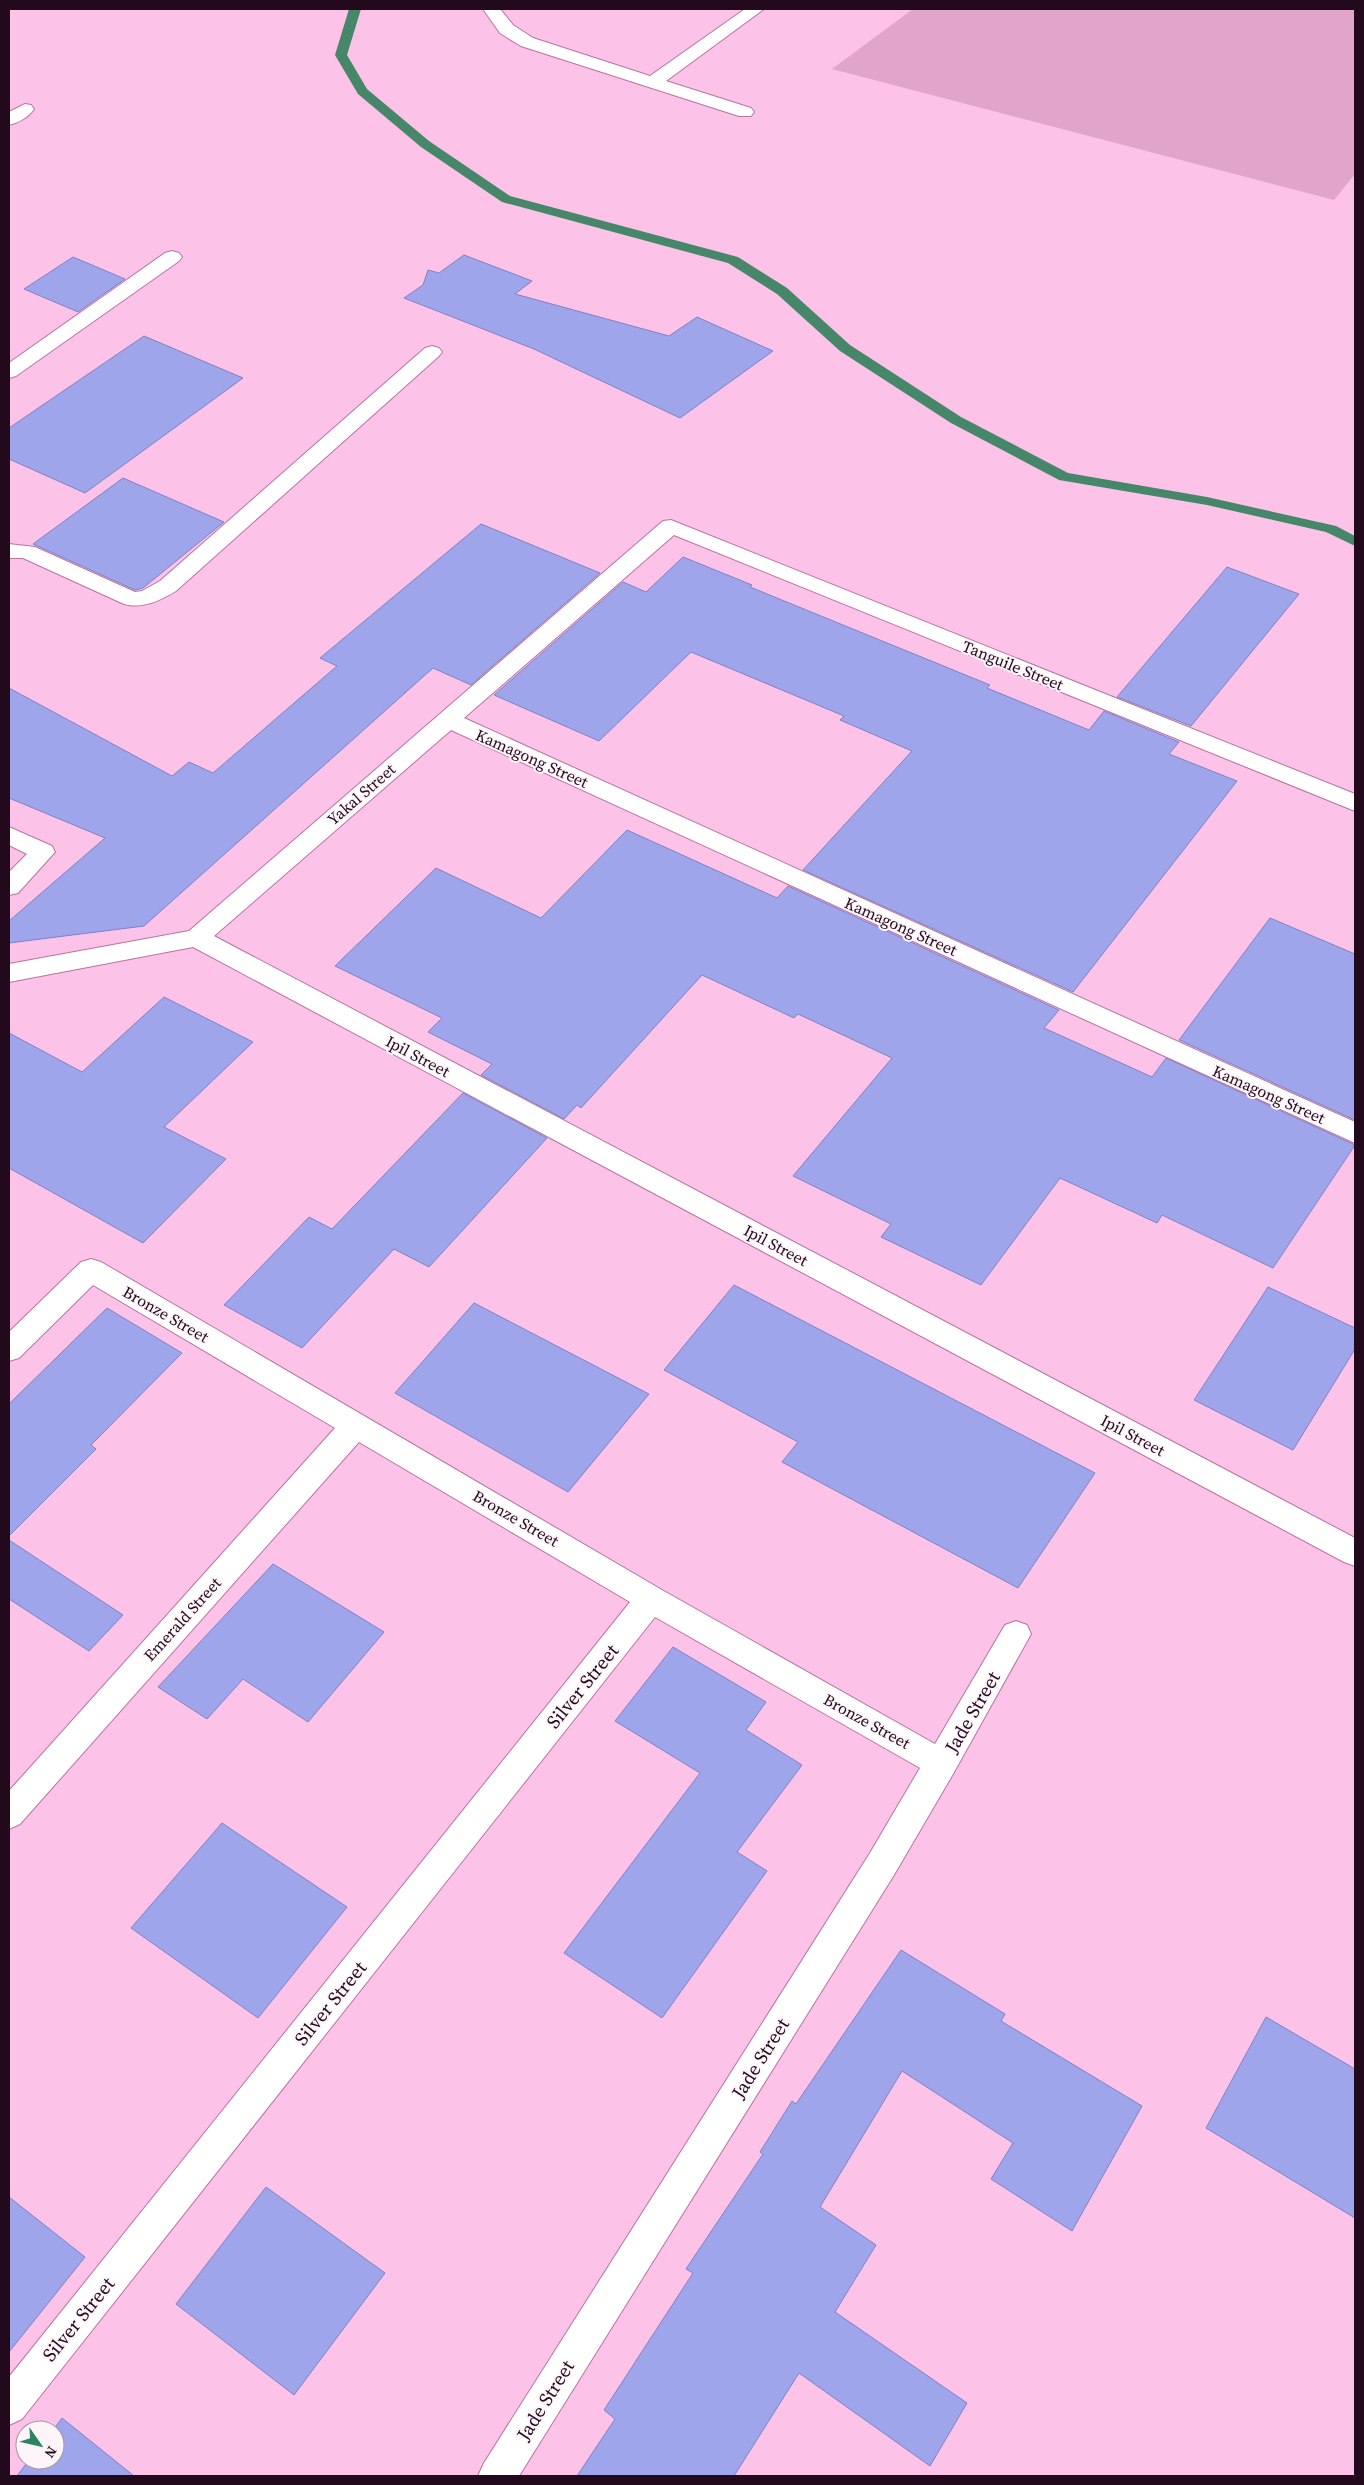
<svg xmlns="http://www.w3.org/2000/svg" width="1364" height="2485" viewBox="0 0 1364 2485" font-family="'Source Serif 4',serif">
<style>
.green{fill:#e1a5cc}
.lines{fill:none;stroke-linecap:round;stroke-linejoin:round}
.stream{fill:#468669;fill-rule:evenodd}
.building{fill:#9fa5eb;stroke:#7d82c6}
.street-casing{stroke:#b774a1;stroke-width:2}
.street{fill:#fff;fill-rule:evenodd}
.labels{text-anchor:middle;stroke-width:4;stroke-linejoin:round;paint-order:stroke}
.street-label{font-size:16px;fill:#22091b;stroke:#fdf5fa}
.near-street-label{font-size:19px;fill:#22091b;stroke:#fdf5fa}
</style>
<rect width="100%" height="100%" fill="#fcc2e8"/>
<polygon class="green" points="913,9 1355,9 1355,174 1334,200 832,69"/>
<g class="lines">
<polygon class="stream" points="349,9 361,9 347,55 367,89 429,141 510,196 738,257 787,288 850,345 961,417 1068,473 1207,497 1336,526 1355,536 1355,546 1326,532 1207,505 1059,480 951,423 840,351 777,294 728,263 502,202 421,147 358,94 335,55"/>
</g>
<g class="building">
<polygon points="464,255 532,281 515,294 669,336 697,317 773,351 680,418 534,349 404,298 423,285 428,270 439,273"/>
<polygon points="73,257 125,279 78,312 24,289"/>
<polygon points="144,336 243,378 85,493 9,459 9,428"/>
<polygon points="123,478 224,522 143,588 135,590 33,544"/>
<polygon points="481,524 600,573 471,685 433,668 144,926 9,943 9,921 105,838 9,798 9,688 172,776 189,762 213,773 337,666 320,658"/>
<polygon points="683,557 752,585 750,587 990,685 987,688 1089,730 1104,711 1179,742 1169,754 1237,781 1073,992 803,870 912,751 840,720 844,716 691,652 599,741 494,695 623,582 646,592"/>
<polygon points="1227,567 1299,594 1191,726 1117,697"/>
<polygon points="627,830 777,898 788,886 1059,1010 1044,1028 1152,1077 1166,1058 1355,1145 1273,1268 1162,1215 1157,1223 1060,1178 981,1285 881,1237 891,1224 793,1176 892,1058 798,1014 794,1018 702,975 581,1108 577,1105 564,1119 481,1075 492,1064 428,1032 442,1018 335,966 436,868 541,918"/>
<polygon points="1270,918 1355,954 1355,1120 1179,1040"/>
<polygon points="164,997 253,1042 164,1127 226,1159 143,1243 9,1168 9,1033 82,1072"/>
<polygon points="463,1093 547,1138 429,1267 394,1249 302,1348 224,1305 309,1217 332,1229"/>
<polygon points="734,1285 1095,1473 1018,1588 782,1462 798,1442 664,1370"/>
<polygon points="1268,1287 1355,1328 1355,1349 1293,1450 1194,1400"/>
<polygon points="474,1303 649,1394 568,1492 395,1393"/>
<polygon points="107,1308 182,1353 91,1445 96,1449 9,1536 9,1404"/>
<polygon points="9,1540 123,1615 89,1651 9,1599"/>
<polygon points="273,1564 384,1632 308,1722 243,1679 207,1719 158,1687"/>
<polygon points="673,1647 766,1702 746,1730 802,1765 737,1852 767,1871 662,2018 564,1953 700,1773 615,1721"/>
<polygon points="222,1823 347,1907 258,2018 131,1928"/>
<polygon points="901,1950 1005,2014 1001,2021 1142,2106 1072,2231 991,2179 1013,2143 902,2071 820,2207 876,2245 835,2312 967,2403 930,2466 799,2373 734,2476 577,2476 615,2419 604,2410 693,2273 686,2269 763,2154 760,2152 792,2101 796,2104"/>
<polygon points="1266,2017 1355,2069 1355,2218 1206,2128"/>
<polygon points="266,2187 385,2273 294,2395 176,2304"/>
<polygon points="9,2197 85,2257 9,2352"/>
<polygon points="62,2418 134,2476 17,2476 29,2460 55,2460 55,2430 53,2430"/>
</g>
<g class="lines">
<defs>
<g id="street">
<polygon points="483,9 500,9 513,25 533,38 650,76 745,9 764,9 666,81 751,108 754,112 751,116 739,116 521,46 500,33"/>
<path d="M25,104L31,105L34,109C29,117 18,123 9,125V112Z"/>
<polygon points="172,251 179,253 182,257 179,261 16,376 9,378 9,363 165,253"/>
<path d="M432,346L439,348L442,352L439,356L176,591C159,601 144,609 124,604L23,558H9V544L35,547L135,592L142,591L160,581L425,348Z"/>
<polygon points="671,520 1355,794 1355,811 674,535 464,718 1355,1122 1355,1143 451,730 214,936 1355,1538 1355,1566 1344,1562 193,947 9,982 9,964 189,931 663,521"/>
<polygon points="9,827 52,846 55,852 18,893 9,895 9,872 27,854 9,845"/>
<polygon points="91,1259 101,1262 662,1590 935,1744 1005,1625 1016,1621 1027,1625 1031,1634 953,1774 894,1875 519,2476 478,2476 484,2463 870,1853 920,1768 655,1617 22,2419 9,2425 9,2377 630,1602 359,1442 20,1824 9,1829 9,1791 335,1428 93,1285 19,1358 9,1361 9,1332 81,1262"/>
</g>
</defs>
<use href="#street" class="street-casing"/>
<use href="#street" class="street"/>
</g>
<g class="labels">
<g class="street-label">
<text transform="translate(1013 665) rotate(22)" y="6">Tanguile Street</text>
<text transform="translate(532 758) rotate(24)" y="6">Kamagong Street</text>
<text transform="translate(361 794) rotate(-41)" y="6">Yakal Street</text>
<text transform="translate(901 926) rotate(24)" y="6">Kamagong Street</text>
<text transform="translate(418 1056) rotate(28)" y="6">Ipil Street</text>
<text transform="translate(1269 1094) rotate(24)" y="6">Kamagong Street</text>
<text transform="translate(776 1245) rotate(28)" y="6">Ipil Street</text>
<text transform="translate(166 1314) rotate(30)" y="6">Bronze Street</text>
<text transform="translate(1133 1435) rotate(28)" y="6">Ipil Street</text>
<text transform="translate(516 1518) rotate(30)" y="6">Bronze Street</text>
<text transform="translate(182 1619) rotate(-48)" y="6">Emerald Street</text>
<text transform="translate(867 1721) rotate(29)" y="6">Bronze Street</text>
</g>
<g class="near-street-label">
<text transform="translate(582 1686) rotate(-51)" y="7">Silver Street</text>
<text transform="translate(972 1712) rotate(-60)" y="7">Jade Street</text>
<text transform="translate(330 2003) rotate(-51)" y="7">Silver Street</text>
<text transform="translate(760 2058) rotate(-58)" y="7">Jade Street</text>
<text transform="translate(78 2319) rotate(-51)" y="7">Silver Street</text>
<text transform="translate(545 2400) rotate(-58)" y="7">Jade Street</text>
</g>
</g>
<rect width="1364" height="2485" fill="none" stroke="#22091b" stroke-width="20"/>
<g transform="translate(40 2445) rotate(124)"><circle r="24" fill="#fdf5fa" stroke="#a597a1"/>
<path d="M0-4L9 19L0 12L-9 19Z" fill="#2a865d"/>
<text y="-8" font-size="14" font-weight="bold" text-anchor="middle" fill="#22091b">N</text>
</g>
</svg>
